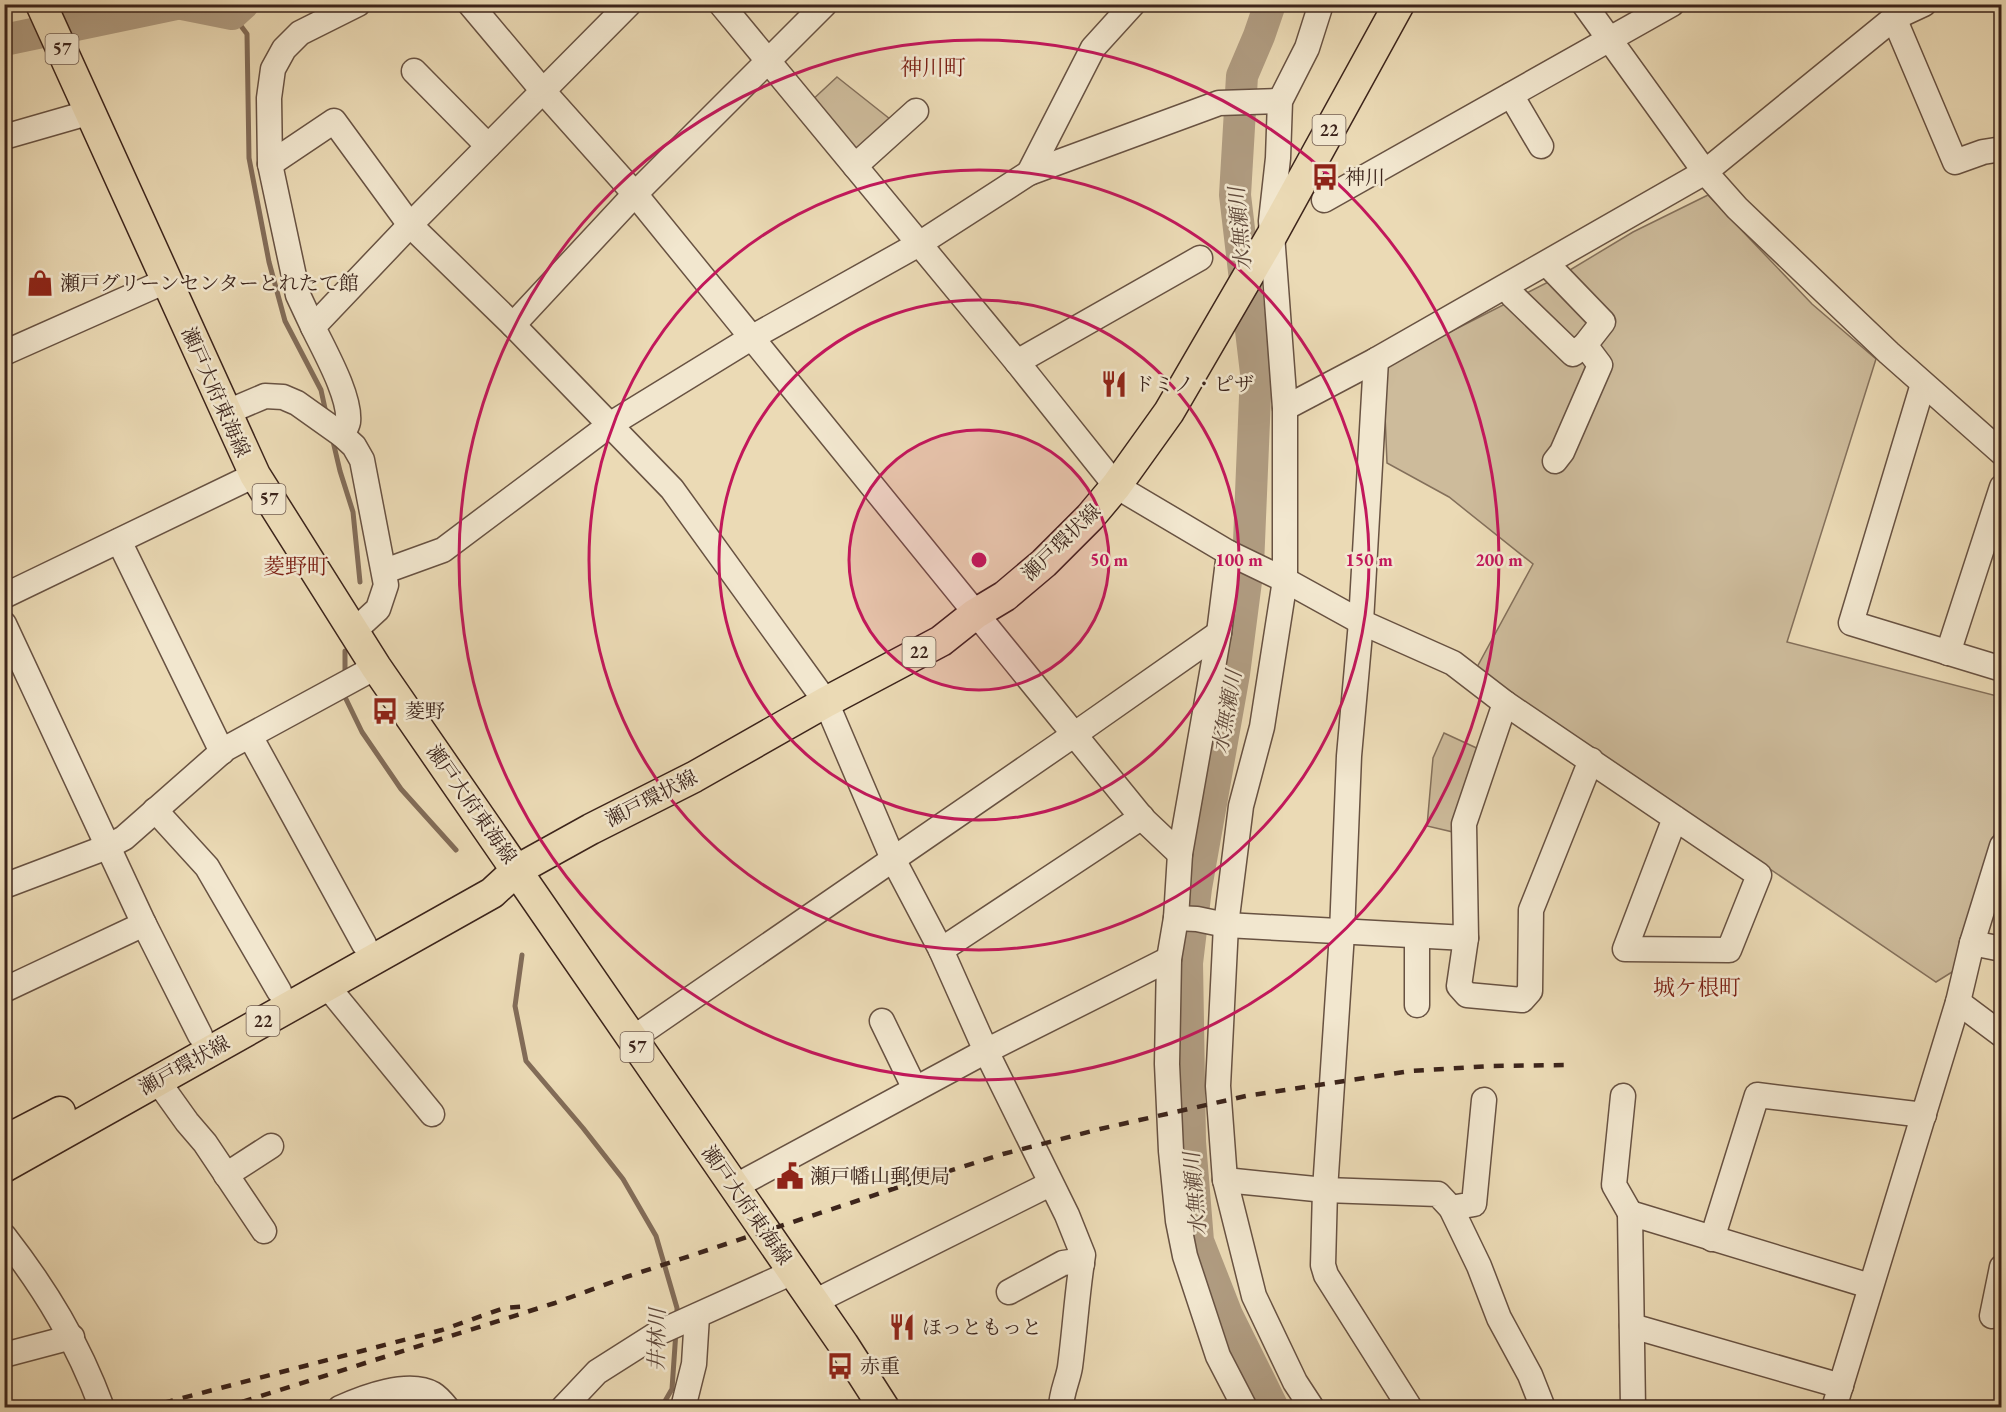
<svg xmlns="http://www.w3.org/2000/svg" width="2006" height="1412" viewBox="0 0 2006 1412" font-family="'EB Garamond','Noto Serif JP',serif">
<style>
.green{fill:#cdbb9b;stroke:#84705b;stroke-width:1.5}
.lines{fill:none;stroke-linecap:round;stroke-linejoin:round}
.stream{stroke:#826c58;stroke-width:5}
.river{stroke:#b09c81;stroke-width:32}
.minor-casing{stroke:#685242;stroke-width:27}
.major-casing{stroke:#3c241b;stroke-width:33}
.minor{stroke:#f2e7cf;stroke-width:24}
.major{stroke:#ebdab5;stroke-width:30}
.rail{stroke:#3c241b;stroke-width:4.5;stroke-dasharray:10 10;stroke-linecap:butt}
.ring{fill:none;stroke:#c2185b;stroke-width:3}
.labels{text-anchor:middle;stroke-width:5;stroke-linejoin:round;paint-order:stroke}
.shield{fill:#f2e7cf;stroke:#735e51;stroke-width:1.5}
.shield-label{font-size:18px;font-weight:bold;fill:#3c241b}
.poi-label{font-size:20px;fill:#3c241b;stroke:#f2e7cf;text-anchor:start}
.street-label{font-size:20px;fill:#3c241b;stroke:#f2e7cf}
.water-label{font-size:21px;font-style:italic;fill:#5f483a;stroke:#f2e7cf}
.quarter-label{font-size:22px;fill:#7a1f14;stroke:#f2e7cf}
.centre{fill:#c2185b;stroke:#f2e7cf;stroke-width:3}
.ring-label{font-size:18px;text-anchor:middle;font-weight:bold;fill:#c2185b;stroke:#f2e7cf;stroke-width:5;stroke-linejoin:round;paint-order:stroke}
</style>
<rect width="100%" height="100%" fill="#ebdab5"/>
<filter id="stains"><feTurbulence type="fractalNoise" baseFrequency=".00333" numOctaves="4"/><feColorMatrix values="0 0 0 0 .2 0 0 0 0 .09 0 0 0 0 .02 0 0 0 .5 -.17"/></filter>
<radialGradient id="worn" r=".72"><stop offset=".6" stop-color="#630" stop-opacity="0"/><stop offset="1" stop-color="#630" stop-opacity=".3"/></radialGradient>
<g class="green">
<polygon points="837,77 895,123 857,158 809,103"/>
<polygon points="1708,195 1812,304 1876,359 1787,642 2001,697 2001,810 1957,969 1936,982 1476,669 1533,564 1449,497 1387,463 1383,366 1560,276 1633,232"/>
<polygon points="1444,733 1483,751 1453,832 1427,826 1433,758"/>
</g>
<g class="lines">
<g class="stream">
<polyline points="232,14 247,34 249,158 269,262 285,321 321,390 326,413"/>
<polyline points="332,437 340,471 353,512 360,582"/>
<polyline points="345,651 345,676"/>
<polyline points="345,691 345,697 362,732 401,789 456,850"/>
<polyline points="522,955 515,1006 526,1061 583,1128 623,1179 656,1236 677,1308 677,1316"/>
<polyline points="661,1408 672,1389 676,1331"/>
</g>
<g class="river">
<polyline points="182,4 232,14 243,4"/>
<polyline points="1270,4 1259,36 1242,76 1235,195 1256,373 1248,566 1234,674 1196,888 1187,963 1190,1142 1198,1241 1227,1315 1273,1408"/>
<polyline points="4,40 176,4"/>
</g>
<defs>
<g id="minor">
<polyline points="470,4 543,91 635,194 1143,819 1180,854"/>
<polyline points="721,4 1017,362 1116,486 1229,553 1219,633 1180,854 1176,918 1169,959 1167,1064 1171,1151 1178,1221 1185,1256 1218,1356 1245,1408"/>
<polyline points="1584,4 1705,172 1894,18 1924,4"/>
<polyline points="1894,18 1955,162 1983,152 2002,149"/>
<polyline points="414,71 488,146"/>
<polyline points="1511,95 1541,146"/>
<polyline points="4,137 91,112"/>
<path d="M270,164L334,121L410,225L513,325L672,489L826,702L893,859L941,950L986,1051L1067,1215L1083,1255C1077,1292 1075,1329 1070,1367C1068,1380 1061,1393 1061,1408"/>
<polyline points="855,166 916,111"/>
<polyline points="1029,173 1093,48 1133,4"/>
<polyline points="1324,200 1672,4"/>
<polyline points="1508,286 1512,295 1573,354 1585,345 1603,322 1547,264"/>
<polyline points="513,325 635,194 825,4"/>
<polyline points="313,327 298,295 270,164 269,98 273,69 284,49 300,33 358,4"/>
<polyline points="4,353 166,281"/>
<polyline points="1376,360 1361,622 1349,756 1342,933 1325,1190 1323,1265 1326,1275 1410,1408"/>
<polyline points="1017,362 1200,258"/>
<polyline points="1923,384 1851,623 2002,669"/>
<polyline points="1285,408 1376,360 1705,172 1737,208 1889,353 2002,453"/>
<polyline points="225,413 265,396 283,397 297,403 342,435 354,446 362,460 386,585 378,609 353,632"/>
<path d="M342,435C344,431 347,427 348,422C351,397 324,350 313,327L410,225L629,4"/>
<polyline points="1555,461 1562,452 1600,365 1585,345"/>
<polyline points="119,541 222,752"/>
<polyline points="1229,553 1285,580 1361,622 1453,663 1505,703 1759,875 1729,950 1625,949 1675,818"/>
<polyline points="385,571 443,550 611,424 751,338 919,244 1029,173 1219,103 1280,101"/>
<polyline points="4,596 255,475"/>
<polyline points="4,624 144,924 200,1035"/>
<polyline points="1948,653 2002,487"/>
<polyline points="250,736 364,944"/>
<polyline points="155,810 207,867 279,991"/>
<polyline points="4,886 107,847 124,838 225,749 376,667"/>
<polyline points="1176,918 1197,919 1226,925 1466,938 1464,824 1505,703"/>
<polyline points="1466,938 1459,986 1467,995 1522,1000 1530,991 1531,910 1591,760"/>
<polyline points="1972,943 2002,949"/>
<polyline points="941,950 1142,817"/>
<polyline points="327,986 432,1114"/>
<polyline points="4,990 144,924"/>
<polyline points="1958,1002 2002,1035"/>
<polyline points="1417,1005 1417,936"/>
<polyline points="882,1021 915,1089"/>
<polyline points="632,1039 1075,734 1219,633"/>
<polyline points="157,1080 187,1122 205,1143 264,1231"/>
<polyline points="1623,1096 1614,1185 1630,1213"/>
<polyline points="226,1175 271,1146"/>
<polyline points="1225,1180 1325,1190 1438,1194 1451,1208 1479,1266 1499,1318 1530,1375 1543,1408"/>
<polyline points="734,1187 986,1051 1169,959"/>
<polyline points="1451,1208 1474,1204 1484,1100"/>
<path d="M4,1236C46,1290 78,1343 102,1408"/>
<polyline points="1712,1239 1757,1095 1924,1115"/>
<polyline points="1009,1292 1063,1263 1070,1262 1082,1264"/>
<polyline points="814,1302 1050,1184"/>
<polyline points="1992,1316 2002,1267"/>
<polyline points="1632,1326 1841,1386"/>
<polyline points="4,1355 72,1337"/>
<path d="M340,1408C364,1397 409,1380 433,1394C438,1397 443,1403 447,1408"/>
<polyline points="563,1408 597,1372 660,1332 793,1272"/>
<polyline points="683,1408 694,1364 697,1316"/>
<polyline points="1312,1408 1295,1382 1254,1296 1225,1180 1218,1086 1226,925 1241,806 1262,727 1285,580 1285,408 1271,221 1278,158 1280,101 1307,48 1321,4"/>
<polyline points="1633,1408 1630,1213 1870,1286"/>
<polyline points="1834,1408 1958,1002 1972,943 2002,846"/>
</g>
<g id="major">
<polyline points="41,4 255,475 376,667 843,1344 884,1408"/>
<polyline points="4,1141 60,1112"/>
<polyline points="4,1167 492,893 517,870 591,829 694,777 826,702 941,641 975,614 1005,596 1044,563 1090,517 1116,486 1169,412 1272,235 1399,4"/>
</g>
</defs>
<use href="#minor" class="minor-casing"/>
<use href="#major" class="major-casing"/>
<use href="#minor" class="minor"/>
<use href="#major" class="major"/>
<g class="rail">
<polyline points="144,1408 442,1330 504,1308 528,1306"/>
<polyline points="223,1408 555,1303 626,1277 905,1185 1003,1154 1100,1129 1246,1096 1411,1071 1491,1066 1565,1065"/>
</g>
</g>
<circle cx="979" cy="560" r="130" fill="#c2185b" fill-opacity=".12"/>
<g class="ring">
<circle cx="979" cy="560" r="130"/>
<circle cx="979" cy="560" r="260"/>
<circle cx="979" cy="560" r="390"/>
<circle cx="979" cy="560" r="520"/>
</g>
<defs>
<symbol id="bus-bare" viewBox="-9 -9 18 18"><path d="M-5-6H5V4H4V6H2V4H-2V6H-4V4H-5ZM-3.5-4V0h7V-4ZM-3.5 1.2v1.5H-2V1.2ZM2 1.2v1.5H3.5V1.2Z" fill="#8f2418" stroke="#f2e7cf" stroke-width="2.5" paint-order="stroke"/></symbol>
<symbol id="shop-bare" viewBox="-9 -9 18 18"><path d="M-5-2.5h2.3a2.7 3.5 0 0 1 5.4 0H5L5.5 6h-11ZM-1.5-2.5h3a1.5 2.3 0 0 0-3 0Z" fill="#8f2418" stroke="#f2e7cf" stroke-width="2.5" paint-order="stroke"/></symbol>
<symbol id="restaurant-bare" viewBox="-9 -9 18 18"><path d="M-5-6h1v4h1v-4h1v4h1v-4h1v5L-1.5 .5V6h-2V.5L-5-1ZM5-6V6H3V1.5H1.5Q1.5-4 5-6Z" fill="#8f2418" stroke="#f2e7cf" stroke-width="2.5" paint-order="stroke"/></symbol>
<symbol id="civic-bare" viewBox="-9 -9 18 18"><path d="M-.6-6.5H3V-4.5H.6V-3L4-1V1h2V6H-6V1h2V-1L-.6-3ZM-1.2 2.5V6h2.4V2.5Z" fill="#8f2418" stroke="#f2e7cf" stroke-width="2.5" paint-order="stroke"/></symbol>
</defs>
<g fill-rule="evenodd">
<use href="#bus-bare" x="1306" y="158" width="38" height="38"/>
<use href="#shop-bare" x="21" y="264" width="38" height="38"/>
<use href="#restaurant-bare" x="1095" y="365" width="38" height="38"/>
<use href="#bus-bare" x="366" y="692" width="38" height="38"/>
<use href="#civic-bare" x="771" y="1157" width="38" height="38"/>
<use href="#restaurant-bare" x="883" y="1308" width="38" height="38"/>
<use href="#bus-bare" x="821" y="1347" width="38" height="38"/>
</g>
<g class="labels">
<g class="shield">
<rect x="45.5" y="34" width="33" height="30" rx="4.5"/>
<rect x="1312.5" y="115" width="33" height="30" rx="4.5"/>
<rect x="252.5" y="484" width="33" height="30" rx="4.5"/>
<rect x="902.5" y="637" width="33" height="30" rx="4.5"/>
<rect x="246.5" y="1006" width="33" height="30" rx="4.5"/>
<rect x="620.5" y="1032" width="33" height="30" rx="4.5"/>
</g>
<g class="shield-label">
<text x="62" y="55">57</text>
<text x="1329" y="136">22</text>
<text x="269" y="505">57</text>
<text x="919" y="658">22</text>
<text x="263" y="1027">22</text>
<text x="637" y="1053">57</text>
</g>
<g class="poi-label">
<text x="1345" y="184">神川</text>
<text x="60" y="290">瀬戸グリーンセンターとれたて館</text>
<text x="1134" y="391">ドミノ・ピザ</text>
<text x="405" y="718">菱野</text>
<text x="810" y="1183">瀬戸幡山郵便局</text>
<text x="922" y="1334">ほっともっと</text>
<text x="860" y="1373">赤重</text>
</g>
<g class="street-label">
<text transform="translate(216 392) rotate(66)" y="7">瀬戸大府東海線</text>
<text transform="translate(1061 542) rotate(-44)" y="7">瀬戸環状線</text>
<text transform="translate(651 798) rotate(-27)" y="7">瀬戸環状線</text>
<text transform="translate(472 804) rotate(55)" y="7">瀬戸大府東海線</text>
<text transform="translate(184 1065) rotate(-29)" y="7">瀬戸環状線</text>
<text transform="translate(747 1205) rotate(55)" y="7">瀬戸大府東海線</text>
</g>
<g class="water-label">
<text transform="translate(1240 229) rotate(-95)" y="7">水無瀬川</text>
<text transform="translate(1227 712) rotate(-80)" y="7">水無瀬川</text>
<text transform="translate(1195 1194) rotate(-95)" y="7">水無瀬川</text>
<text transform="translate(657 1340) rotate(-89)" y="7">井林川</text>
</g>
<g class="quarter-label">
<text x="933" y="75">神川町</text>
<text x="296" y="574">菱野町</text>
<text x="1697" y="995">城ケ根町</text>
</g>
</g>
<circle cx="979" cy="560" r="9" class="centre"/>
<g class="ring-label">
<text x="1109" y="566">50 m</text>
<text x="1239" y="566">100 m</text>
<text x="1369" y="566">150 m</text>
<text x="1499" y="566">200 m</text>
</g>
<rect width="2006" height="1412" fill="none" stroke="#ebdab5" stroke-width="24"/>
<rect x="6" y="6" width="1994" height="1400" fill="none" stroke="#3c241b" stroke-width="3"/>
<rect x="12" y="12" width="1982" height="1388" fill="none" stroke="#3c241b" stroke-width="1.5"/>
<rect width="100%" height="100%" filter="url(#stains)"/>
<rect width="100%" height="100%" fill="url(#worn)"/>
</svg>
